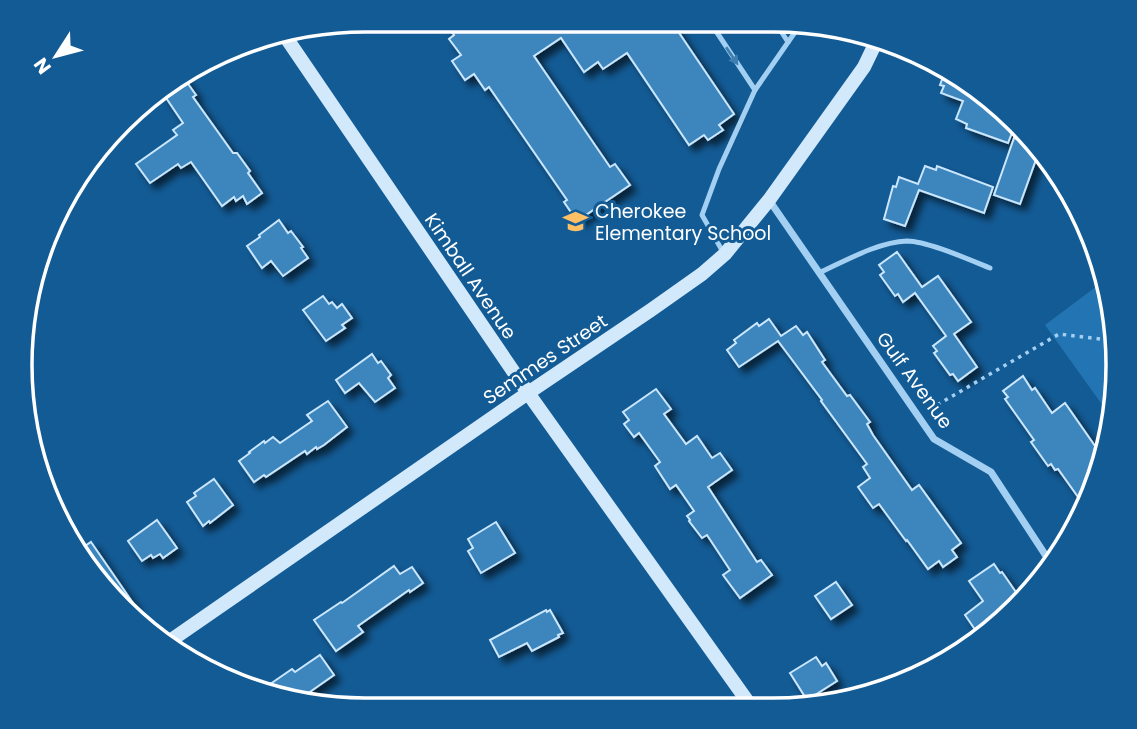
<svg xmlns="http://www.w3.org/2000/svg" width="1137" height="729" viewBox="0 0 1137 729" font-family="Poppins,sans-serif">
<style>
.green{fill:#2274b2}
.building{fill:#3c85bd;stroke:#cbe7fd;stroke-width:2;filter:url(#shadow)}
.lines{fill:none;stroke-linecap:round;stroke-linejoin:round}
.path{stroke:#a3d0f2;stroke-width:3.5;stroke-dasharray:3.5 5;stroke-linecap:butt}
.service{stroke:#a3d0f2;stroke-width:5}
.minor{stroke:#a3d0f2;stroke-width:7}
.secondary{stroke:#d2e9fc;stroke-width:14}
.oneway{fill:#3e7eb1}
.labels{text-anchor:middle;stroke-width:6;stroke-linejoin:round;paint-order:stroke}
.poi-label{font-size:19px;fill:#fff;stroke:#135b95;text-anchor:start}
.street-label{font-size:19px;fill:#fff;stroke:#135b95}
.rim{fill:none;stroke:#fff;stroke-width:3.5}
</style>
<defs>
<filter id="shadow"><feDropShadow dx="6" dy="6" stdDeviation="3.5" flood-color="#0009"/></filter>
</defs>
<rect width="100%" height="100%" fill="#135b95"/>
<polygon class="green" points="1101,283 1117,342 1108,413 1045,325"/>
<g class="building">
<polygon points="444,20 671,21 734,114 719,125 723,130 708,140 704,135 689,145 627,53 603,69 598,62 584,72 561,38 534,56 610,167 615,164 630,185 577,221 564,202 567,200 489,87 485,90 474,74 465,80 452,61 461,55 449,39 454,35"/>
<polygon points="946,69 1000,105 1015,125 1008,143 966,128 967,124 956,119 963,101 941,93 944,86 940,85"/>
<polygon points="181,74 196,95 193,97 233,153 237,153 250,171 248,173 262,193 247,204 243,196 236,201 234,197 222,206 191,162 181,168 178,164 150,183 136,164 177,135 173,130 183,123 160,89 172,78"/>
<polygon points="1014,138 1030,144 1038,154 1020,204 994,195"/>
<polygon points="925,166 936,170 937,166 993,187 984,213 919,190 905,226 884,219 893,186 896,187 899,177 918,184"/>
<polygon points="279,220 288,233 291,231 303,247 301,248 308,258 283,276 271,261 262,268 247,246 260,237 259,235"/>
<polygon points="897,252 922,287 938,276 971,322 954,334 977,367 958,381 953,374 950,375 934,353 937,351 933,346 946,336 915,293 903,302 898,294 895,296 880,275 884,272 879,265"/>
<polygon points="323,296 329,304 332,302 337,308 342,304 352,318 342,325 345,328 326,341 303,310"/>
<polygon points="769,319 781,336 796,326 803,335 807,332 825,360 822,362 847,396 850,395 870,422 867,424 873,435 912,490 919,485 961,543 952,550 957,557 943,567 939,561 928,569 907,540 906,541 879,504 873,508 858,487 870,478 863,467 867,464 821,401 822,400 778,341 739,367 727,350 736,343 734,340 757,323 759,326"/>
<polygon points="372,354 378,363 381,361 391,375 388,378 395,388 375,402 359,383 345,393 336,380"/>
<polygon points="1023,376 1032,390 1035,388 1052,413 1065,403 1102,456 1100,475 1083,504 1058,469 1055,470 1051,464 1048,466 1031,442 1034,440 1005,399 1008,397 1003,391"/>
<polygon points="656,389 671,409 664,414 686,444 697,436 712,458 720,453 732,470 708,487 757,562 761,560 772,575 740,598 723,575 730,570 707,535 702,538 689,521 690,520 687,516 694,511 676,485 670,489 655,466 660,462 639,433 634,437 624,424 629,420 623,412"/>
<polygon points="328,401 347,427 324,445 317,449 316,447 307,454 305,451 266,477 264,475 254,482 239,461 250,453 249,452 264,441 265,443 273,437 280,443 312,421 307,415"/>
<polygon points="214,479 233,505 210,523 209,521 203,526 187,502 196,496 194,493"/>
<polygon points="157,520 177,548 163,558 160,554 153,558 151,555 142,561 128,541"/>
<polygon points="496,522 515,553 481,573 468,551 473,548 468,539"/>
<polygon points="91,542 135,606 126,612 77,556 76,552"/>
<polygon points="994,564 1000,573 1002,572 1018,595 1016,596 1020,601 996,620 995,619 976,631 965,615 983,601 969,581"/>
<polygon points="394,566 400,574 412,567 423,583 410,592 409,590 358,626 363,632 336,651 314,620 341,602 342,603"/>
<polygon points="836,582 852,605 831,619 815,596"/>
<polygon points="546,610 547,612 550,610 563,633 558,635 559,637 532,651 527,643 499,657 490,640"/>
<polygon points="320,655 334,675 297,701 260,691 292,669 295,672"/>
<polygon points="816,657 822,666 826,663 837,681 807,700 790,673"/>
</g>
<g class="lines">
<polyline class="path" points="930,409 1059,334 1117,341"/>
<g class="service">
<polyline points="710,22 755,90"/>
<polyline points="775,22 788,42"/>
<polyline points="723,252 702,215 719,169 755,90 802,22"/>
<path d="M819,273C845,261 878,242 907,241C927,241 970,260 990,268"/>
</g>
<polyline class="minor" points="769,200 934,439 991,472 1050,562"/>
<g class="secondary">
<polyline points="283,33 528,393 753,709"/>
<polyline points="167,643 528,393 651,310 702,274 725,254 769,200 864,67 877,40"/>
</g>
</g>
<defs><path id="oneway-solid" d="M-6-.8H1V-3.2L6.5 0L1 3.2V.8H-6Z" transform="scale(1.75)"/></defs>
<use class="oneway" href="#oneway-solid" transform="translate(732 56) rotate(56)"/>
<defs>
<symbol id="school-bare" viewBox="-9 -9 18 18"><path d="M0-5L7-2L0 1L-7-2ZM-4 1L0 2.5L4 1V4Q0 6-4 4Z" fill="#ffc065" stroke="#135b95" stroke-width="2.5" paint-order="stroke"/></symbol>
</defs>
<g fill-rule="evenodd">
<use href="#school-bare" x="558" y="204" width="35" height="35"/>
</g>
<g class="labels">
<g class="poi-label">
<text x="595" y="218">Cherokee<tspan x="595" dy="22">Elementary School</tspan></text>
</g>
<g class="street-label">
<text transform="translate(471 276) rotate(56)" y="7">Kimball Avenue</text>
<text transform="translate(545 359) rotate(-34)" y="7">Semmes Street</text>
<text transform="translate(915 380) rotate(54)" y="7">Gulf Avenue</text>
</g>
</g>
<path d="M0 0H1137V729H0ZM365 32H773A333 333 0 0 1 1106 365V365A333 333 0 0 1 773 698H365A333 333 0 0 1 32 365V365A333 333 0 0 1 365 32Z" fill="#135b95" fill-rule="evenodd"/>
<path class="rim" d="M365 32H773A333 333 0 0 1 1106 365V365A333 333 0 0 1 773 698H365A333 333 0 0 1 32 365V365A333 333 0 0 1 365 32Z"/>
<g transform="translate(56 56) rotate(234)" stroke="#135b95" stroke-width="5" paint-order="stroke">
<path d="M0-5L12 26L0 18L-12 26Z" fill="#ffffff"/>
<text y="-10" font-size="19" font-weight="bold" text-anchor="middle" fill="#ffffff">N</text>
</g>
</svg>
